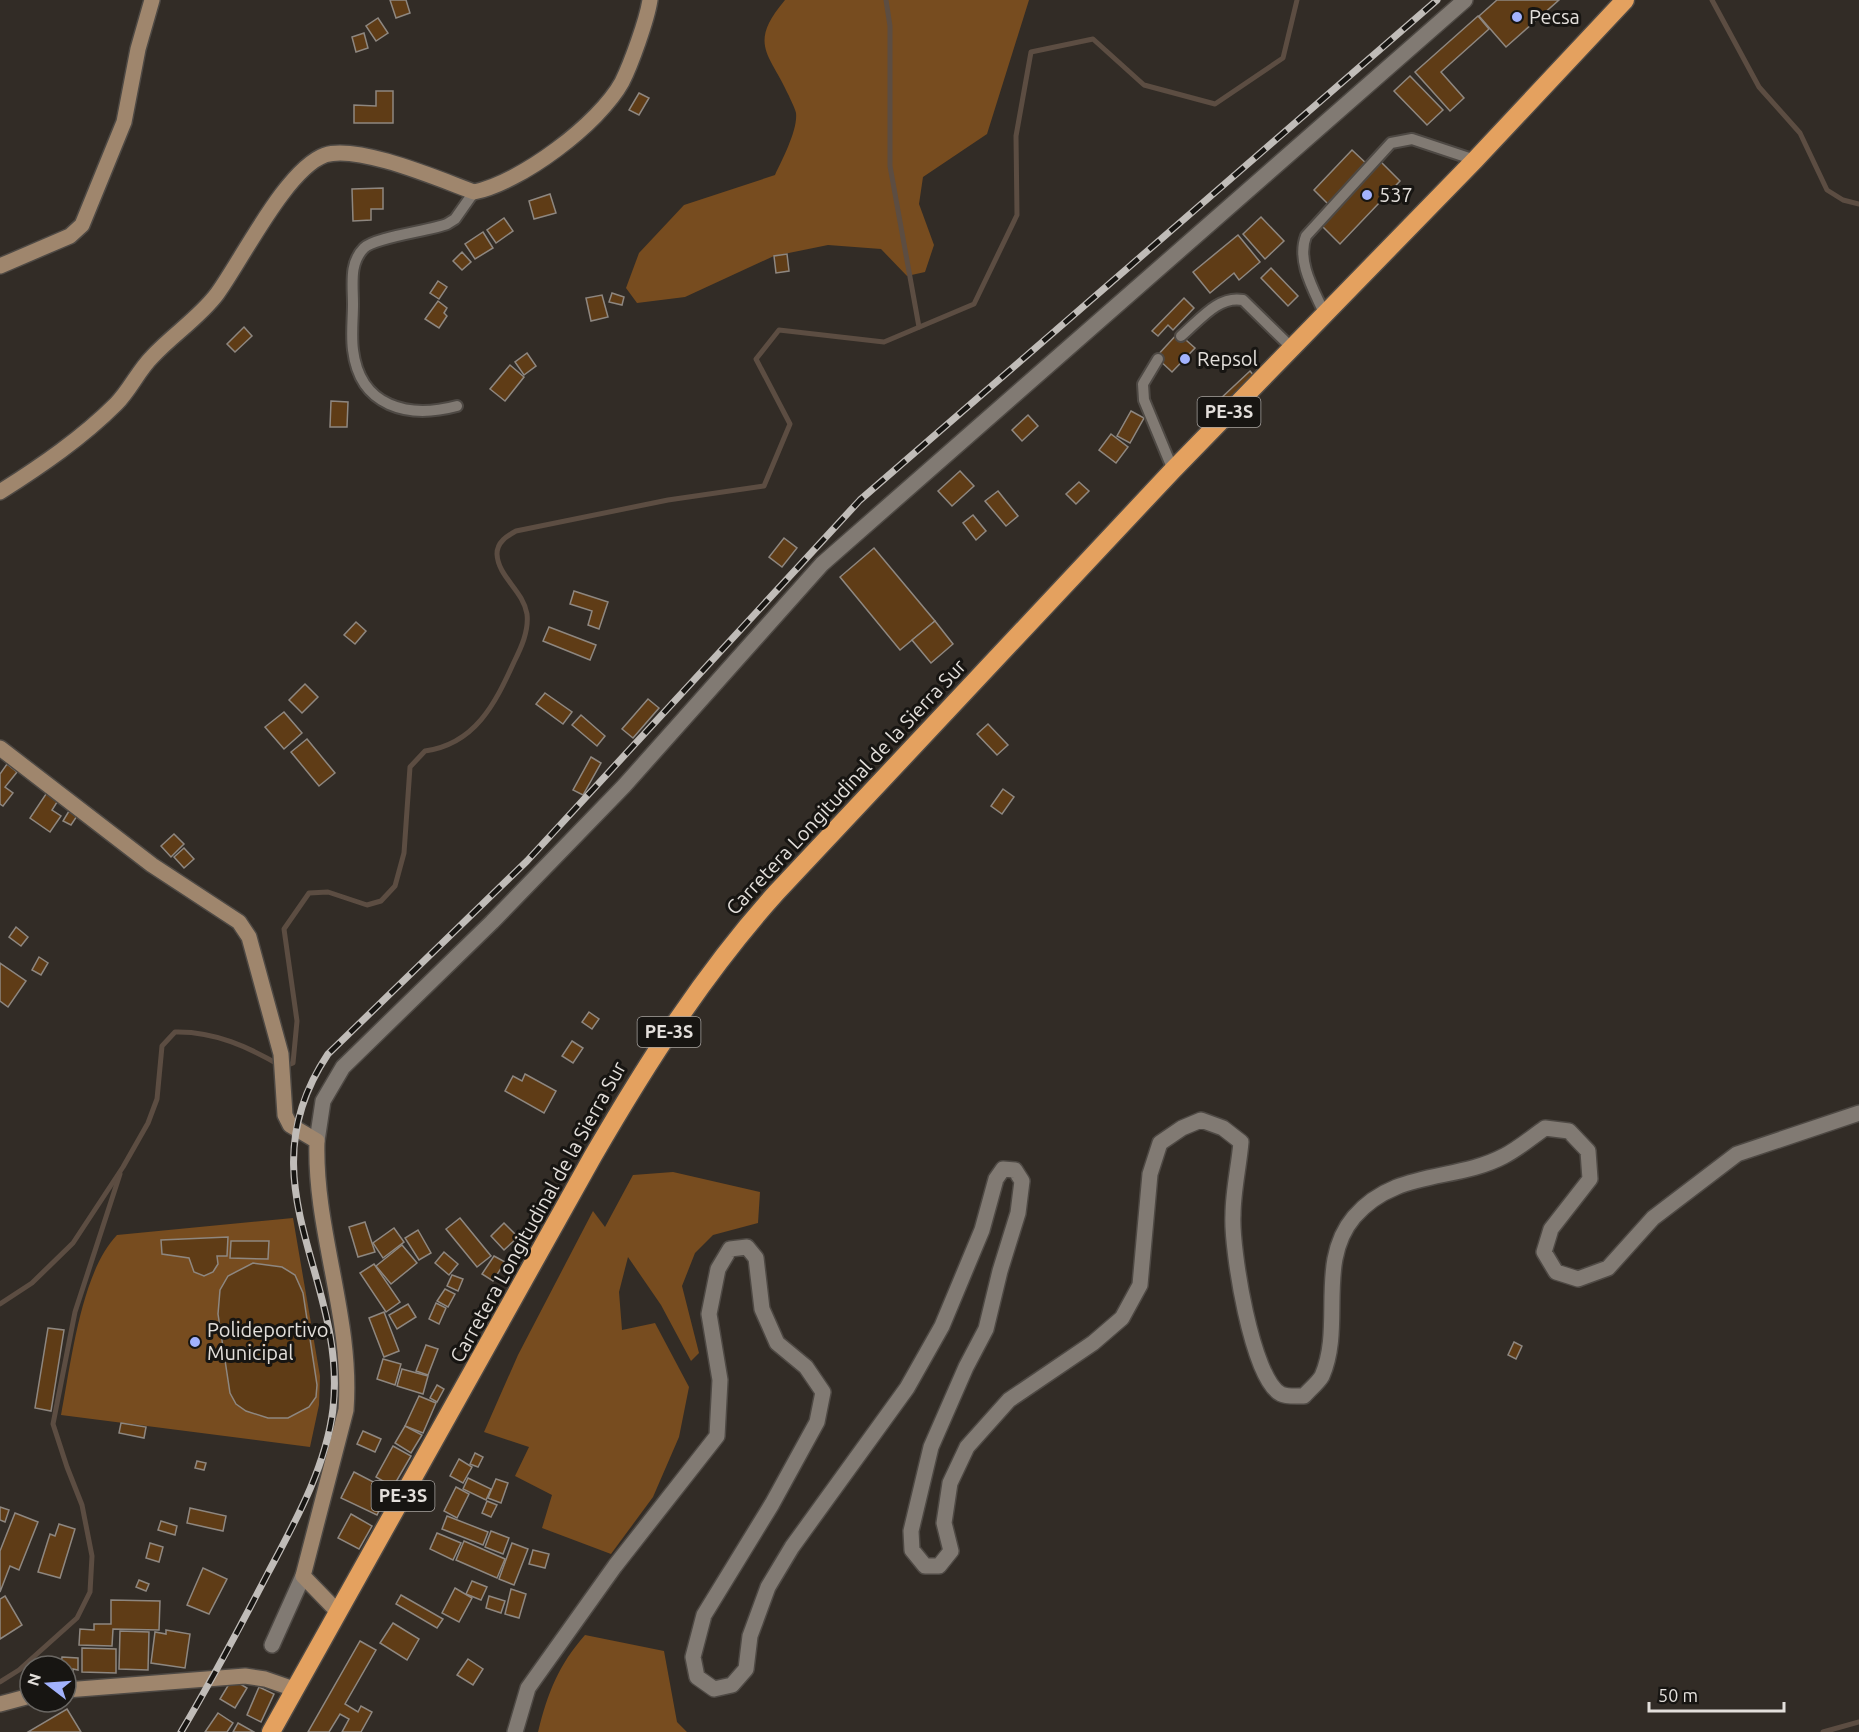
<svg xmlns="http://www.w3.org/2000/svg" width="1859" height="1732" viewBox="0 0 1859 1732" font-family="Ubuntu,sans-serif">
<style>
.green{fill:#774c1f}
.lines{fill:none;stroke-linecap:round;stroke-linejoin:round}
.stream{stroke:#5c4d42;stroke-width:5}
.building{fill:#5f3c16;stroke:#8e8780;stroke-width:1.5}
.lane-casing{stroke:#4e4944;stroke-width:14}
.street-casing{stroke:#4e4944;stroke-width:18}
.secondary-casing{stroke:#4e4944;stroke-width:18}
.highway-casing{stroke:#4e4944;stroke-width:21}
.lane{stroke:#817a73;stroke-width:10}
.street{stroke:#817a73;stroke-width:15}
.secondary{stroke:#9f866d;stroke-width:15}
.highway{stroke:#e4a15f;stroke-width:18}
.rail-casing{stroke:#c0bcb8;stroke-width:7}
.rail{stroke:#171512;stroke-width:4.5;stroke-dasharray:14;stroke-linecap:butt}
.poi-dot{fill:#a2b2fd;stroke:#171512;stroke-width:2}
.labels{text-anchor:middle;stroke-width:6;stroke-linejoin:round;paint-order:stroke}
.shield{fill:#171512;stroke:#a6a29f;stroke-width:1.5}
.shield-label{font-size:18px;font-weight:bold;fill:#e3dfdb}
.poi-label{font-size:20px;fill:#e3dfdb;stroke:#171512;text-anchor:start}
.street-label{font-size:20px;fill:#e3dfdb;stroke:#171512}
</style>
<rect width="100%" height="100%" fill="#322c26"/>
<g class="green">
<path d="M785,0H1029L987,134L923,177L919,204L934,245L925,272L907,276L881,249L828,245L774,256L685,297L637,303L626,288L639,253L684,205L775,175C782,160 798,130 796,113C795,108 791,101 789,96C770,53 747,45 785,0Z"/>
<polygon points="673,1172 760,1192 758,1223 713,1235 695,1253 682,1286 699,1353 691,1361 661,1305 628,1257 619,1292 622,1330 655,1323 689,1387 679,1437 653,1497 611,1554 542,1528 552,1495 515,1476 529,1447 484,1432 518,1355 593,1211 605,1227 633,1175"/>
<path d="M293,1218L320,1376L319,1405L310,1447L61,1415C71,1364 81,1272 117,1235Z"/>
<path d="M585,1635L664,1651L677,1722L687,1732H538C548,1692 558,1666 585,1635Z"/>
</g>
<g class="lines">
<g class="stream">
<polyline points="886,0 890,26 890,166 919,327"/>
<polyline points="1712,0 1759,87 1800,133 1827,190 1843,200 1859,204"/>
<path d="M0,1304L32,1283L73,1243L123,1167L148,1123L157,1099L162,1046L175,1032C214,1031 249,1047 283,1067L293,1063L297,1021L284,929L309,893L328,892L367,905L381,901L395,886L404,853L410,767L425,751C475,744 495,704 514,662C521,648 529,631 527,614C523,590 498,577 497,554C497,542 507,536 516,531L668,500L764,486L790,424L756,359L779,330L884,342L974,304L1017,215L1016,136L1031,52L1093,39L1144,85L1215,104L1283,58L1297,0"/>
<polyline points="0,1682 19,1670 77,1618 90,1592 92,1556 82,1505 67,1467 53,1424 75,1312 120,1174"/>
<polyline points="1823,1732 1859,1722"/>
</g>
</g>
<g class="building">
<polygon points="390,0 406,0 410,13 396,18"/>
<polygon points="1497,0 1559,0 1506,47 1479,16"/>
<polygon points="1478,16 1489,29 1441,72 1464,98 1450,111 1415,72"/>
<polygon points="378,18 388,33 376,41 366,26"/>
<polygon points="364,33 368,48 356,52 352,37"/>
<polygon points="1410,76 1443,110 1427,125 1394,91"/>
<polygon points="376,91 393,91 393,123 354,123 354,105 376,106"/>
<polygon points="639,93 649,98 639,115 629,110"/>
<polygon points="1352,150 1369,166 1330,206 1314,190"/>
<polygon points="1380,161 1400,181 1340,244 1320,224"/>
<polygon points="383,188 383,209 371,209 371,220 353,221 352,189"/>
<polygon points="550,194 556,213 534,219 529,201"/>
<polygon points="1261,217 1284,241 1265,259 1243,234"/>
<polygon points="504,218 513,231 496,243 487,230"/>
<polygon points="483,232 493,248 475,259 465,244"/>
<polygon points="1238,235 1260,262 1239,280 1234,273 1210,293 1193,272"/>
<polygon points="462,252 471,262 462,270 453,261"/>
<polygon points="787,254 789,271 776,273 774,256"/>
<polygon points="1271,268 1298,296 1288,306 1261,278"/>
<polygon points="438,281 447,287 439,299 430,293"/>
<polygon points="612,293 624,297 622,305 609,302"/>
<polygon points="602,295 608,317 591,321 586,298"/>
<polygon points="1184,298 1194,308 1173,330 1168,325 1158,336 1152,331"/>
<polygon points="438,301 447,308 444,313 447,316 439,328 425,319"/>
<polygon points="244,327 252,336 235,352 227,344"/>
<polygon points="1178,333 1195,348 1172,372 1156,357"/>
<polygon points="527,353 536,366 524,375 515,362"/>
<polygon points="510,365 524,377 505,401 490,389"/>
<polygon points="1250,371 1255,377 1225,406 1219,400"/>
<polygon points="331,401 348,402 347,427 330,427"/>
<polygon points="1131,411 1144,418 1130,443 1117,436"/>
<polygon points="1028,415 1038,426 1022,441 1012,430"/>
<polygon points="1111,434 1128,447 1116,463 1099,450"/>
<polygon points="960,471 974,486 952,506 938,491"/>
<polygon points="1079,482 1089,491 1076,504 1066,494"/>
<polygon points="998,491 1018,516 1006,526 985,501"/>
<polygon points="973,515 986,531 976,540 963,523"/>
<polygon points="784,538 797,548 782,567 769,557"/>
<polygon points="874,548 935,621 900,650 840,577"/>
<polygon points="574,591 608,602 599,629 588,625 592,611 570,604"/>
<polygon points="935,621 953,644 931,663 912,640"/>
<polygon points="356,622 366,631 355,644 344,635"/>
<polygon points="549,627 596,645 590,660 543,641"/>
<polygon points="305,684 318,697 302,713 289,700"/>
<polygon points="545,693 572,712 563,724 536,704"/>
<polygon points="648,699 659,708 633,738 622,729"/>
<polygon points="284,712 302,733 284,749 265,727"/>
<polygon points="581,715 605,736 597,746 572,725"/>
<polygon points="988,724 1008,745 997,755 977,734"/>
<polygon points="307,739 335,773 319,786 291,752"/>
<polygon points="591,757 601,763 583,795 573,790"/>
<polygon points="7,764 17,772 5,787 13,793 3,806 0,804 0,774"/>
<polygon points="1003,789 1014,797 1002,814 991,806"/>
<polygon points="48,791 59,799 52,810 61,816 50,832 30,818"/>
<polygon points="69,811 77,816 71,825 63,821"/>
<polygon points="174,834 184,844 171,857 161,846"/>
<polygon points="184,848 194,859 184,868 174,857"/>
<polygon points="16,927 28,937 21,946 9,937"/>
<polygon points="39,957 48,963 41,975 32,970"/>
<polygon points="0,963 26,981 8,1007 0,1001"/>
<polygon points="589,1012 599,1019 592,1029 582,1022"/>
<polygon points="572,1041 583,1048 573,1063 562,1056"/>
<polygon points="525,1074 556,1091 544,1113 505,1091 513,1076 522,1081"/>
<polygon points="460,1218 491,1256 477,1267 446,1229"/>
<polygon points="365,1222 375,1252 358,1257 349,1227"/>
<polygon points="504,1223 518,1237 504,1250 491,1236"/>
<polygon points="394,1228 404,1242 383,1258 373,1243"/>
<polygon points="418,1230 431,1253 419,1260 405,1238"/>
<polygon points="228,1237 227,1256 217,1256 218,1264 213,1272 204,1276 194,1272 189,1258 162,1254 161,1240"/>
<polygon points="231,1241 269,1241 268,1259 230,1258"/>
<polygon points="402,1245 417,1263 391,1284 376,1266"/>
<polygon points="444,1252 458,1264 449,1275 435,1263"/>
<polygon points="494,1256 505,1262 493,1281 482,1274"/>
<polygon points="253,1263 282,1267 295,1275 303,1293 317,1385 316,1397 309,1407 288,1418 268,1418 246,1411 236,1404 230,1393 218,1314 220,1290 228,1276"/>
<polygon points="374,1264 400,1302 386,1312 360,1273"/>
<polygon points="452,1275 463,1279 458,1291 447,1286"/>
<polygon points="445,1289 455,1294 448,1307 437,1301"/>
<polygon points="436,1303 446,1308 439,1324 429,1319"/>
<polygon points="408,1304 416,1317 397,1329 389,1315"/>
<polygon points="384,1312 399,1351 384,1357 369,1318"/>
<polygon points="48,1328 64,1330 51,1411 35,1408"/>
<polygon points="1514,1342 1522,1346 1516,1359 1508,1355"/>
<polygon points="426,1345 438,1349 428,1375 416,1371"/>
<polygon points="383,1359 401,1364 395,1385 377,1379"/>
<polygon points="402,1369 428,1376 423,1394 397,1386"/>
<polygon points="437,1385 444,1389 437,1402 430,1398"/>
<polygon points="419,1396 436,1403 423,1433 405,1426"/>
<polygon points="121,1423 146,1427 144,1438 119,1433"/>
<polygon points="405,1426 422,1435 411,1453 395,1443"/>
<polygon points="363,1431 381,1439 375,1452 357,1444"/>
<polygon points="393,1446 411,1456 393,1487 376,1477"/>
<polygon points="475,1453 483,1457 478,1467 470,1464"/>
<polygon points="459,1459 472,1467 463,1483 450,1476"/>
<polygon points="197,1461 206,1463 204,1470 195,1468"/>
<polygon points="354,1472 389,1490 377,1515 341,1498"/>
<polygon points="468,1478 491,1489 486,1500 463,1489"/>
<polygon points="496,1479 508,1483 501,1503 488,1498"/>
<polygon points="456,1487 469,1494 457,1518 444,1511"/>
<polygon points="487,1501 497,1505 491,1517 482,1513"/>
<polygon points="0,1507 9,1510 5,1522 0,1520"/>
<polygon points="190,1508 226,1516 223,1531 187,1523"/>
<polygon points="15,1513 38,1522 19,1570 10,1566 0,1592 0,1551"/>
<polygon points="351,1514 372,1526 359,1549 338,1538"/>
<polygon points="447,1516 488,1532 483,1545 442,1529"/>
<polygon points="161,1521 177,1526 175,1535 158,1530"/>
<polygon points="59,1524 75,1529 60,1578 38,1572 50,1534 55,1536"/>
<polygon points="491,1531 509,1538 503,1554 485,1547"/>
<polygon points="437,1533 461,1543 453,1560 430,1549"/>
<polygon points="464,1541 505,1559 497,1578 456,1560"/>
<polygon points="150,1543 163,1547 159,1562 146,1558"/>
<polygon points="512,1543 528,1549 514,1585 499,1579"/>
<polygon points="533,1550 549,1554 545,1568 529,1564"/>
<polygon points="203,1568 227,1579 209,1614 187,1605"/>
<polygon points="139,1580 149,1584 146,1591 136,1587"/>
<polygon points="472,1581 487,1587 481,1600 466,1594"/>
<polygon points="455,1588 472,1598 459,1622 442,1613"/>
<polygon points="511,1589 526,1594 519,1618 505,1614"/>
<polygon points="401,1595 443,1619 437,1628 396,1604"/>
<polygon points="5,1596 22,1625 0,1639 0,1599"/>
<polygon points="489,1596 505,1601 501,1613 486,1608"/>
<polygon points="111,1600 160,1601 159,1630 113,1629 112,1646 79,1645 80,1629 94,1630 94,1624 111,1624"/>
<polygon points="393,1623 419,1639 407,1660 380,1643"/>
<polygon points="166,1630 190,1634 185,1668 151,1663 155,1632 166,1634"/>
<polygon points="120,1631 149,1632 148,1670 119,1669"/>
<polygon points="360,1641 376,1650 345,1704 358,1712 361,1706 372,1712 361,1732 342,1732 349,1719 340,1714 329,1732 308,1732"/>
<polygon points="82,1648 116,1649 116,1673 82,1672"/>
<polygon points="62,1657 78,1658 78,1670 73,1669 73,1679 66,1679 66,1666 61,1666"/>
<polygon points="468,1659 483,1669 473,1685 457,1675"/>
<polygon points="232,1679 247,1688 235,1708 220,1699"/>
<polygon points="259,1687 274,1694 261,1722 247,1715"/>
<polygon points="67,1709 81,1732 28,1732"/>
<polygon points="218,1713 233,1723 227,1732 205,1732"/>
<polygon points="238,1723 254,1732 233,1732"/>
</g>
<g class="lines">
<defs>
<g id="lane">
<path d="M1325,315C1315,292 1296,262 1306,236L1391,143L1412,139L1475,160"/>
<path d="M1181,336C1199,321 1218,295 1243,300L1292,348"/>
<polyline points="1158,359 1143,384 1144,400 1173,470"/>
<path d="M457,406C408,419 360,407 353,350C351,335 353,319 353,304C353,284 349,263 364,248C375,237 429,231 447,224L455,219L474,192"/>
</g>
<g id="street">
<polyline points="317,1141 323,1101 343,1067 492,922 624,786 822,564 1465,0"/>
<polyline points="272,1645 303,1576"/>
<path d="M515,1732L528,1688L615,1566L717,1436L720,1380L709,1314L718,1269L730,1249L747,1247L756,1258L762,1309L777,1343L806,1367L823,1392L817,1422L772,1504L704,1615L693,1657L697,1677L714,1689L732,1685L746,1669L750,1636L768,1587L792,1547L907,1388L942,1326L982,1230L996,1179L1003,1169L1015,1170L1022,1181L1018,1213L1000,1271L986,1329L966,1367L931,1447L911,1531L912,1550L925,1566H939L951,1551L944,1523L950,1483L967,1447L1009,1400L1093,1343L1122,1318L1140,1285L1150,1174L1160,1143L1182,1128L1201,1120L1223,1128L1241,1142C1239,1166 1233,1191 1233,1215C1231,1248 1252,1380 1281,1394C1287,1397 1297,1396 1304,1396C1309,1390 1318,1383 1322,1376C1344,1326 1316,1262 1354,1217C1395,1169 1455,1182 1504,1156C1518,1149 1532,1137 1545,1128L1569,1131L1588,1151L1590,1179L1551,1229L1544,1252L1556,1272L1578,1279L1608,1268L1653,1218L1737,1154L1859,1113"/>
</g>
<g id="secondary">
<polyline points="0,266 70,236 82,225 124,122 138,49 152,0"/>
<path d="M0,492C41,466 82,438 116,404C130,390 138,371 152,357C172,335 199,318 217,294C242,260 286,169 325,155C358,144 441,180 474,192C520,183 599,124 622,82C631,64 647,20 650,0"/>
<path d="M0,748L152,865L239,922L249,937L281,1054L285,1115L290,1125L317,1141C314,1231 353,1318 346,1410L303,1576L337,1611"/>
<polyline points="66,1690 245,1676 265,1679 294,1689"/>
<polyline points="0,1704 30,1696"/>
</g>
<path id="highway" d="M271,1732L593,1156C647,1063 704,973 776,893L1173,470L1475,160L1625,0"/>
</defs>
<use href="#lane" class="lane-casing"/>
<use href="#street" class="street-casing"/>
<use href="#secondary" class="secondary-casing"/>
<use href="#highway" class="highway-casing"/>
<use href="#lane" class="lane"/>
<use href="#street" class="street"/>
<use href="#secondary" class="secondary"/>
<use href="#highway" class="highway"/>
<defs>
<path id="rail" d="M181,1732C212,1680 240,1627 268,1573C295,1522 326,1467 333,1409C348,1278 241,1184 328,1054L527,861L860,500L1437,0"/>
</defs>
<use href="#rail" class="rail-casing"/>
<use href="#rail" class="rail"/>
</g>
<g class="poi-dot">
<circle cx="1517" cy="17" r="6"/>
<circle cx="1367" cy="195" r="6"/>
<circle cx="1185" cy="359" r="6"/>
<circle cx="195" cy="1342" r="6"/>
</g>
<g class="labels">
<g class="shield">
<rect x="1197.5" y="397" width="63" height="30" rx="4.5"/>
<rect x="637.5" y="1017" width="63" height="30" rx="4.5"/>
<rect x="371.5" y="1481" width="63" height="30" rx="4.5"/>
</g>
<g class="shield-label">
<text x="1229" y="418">PE-3S</text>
<text x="669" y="1038">PE-3S</text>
<text x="403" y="1502">PE-3S</text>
</g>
<g class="poi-label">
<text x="1529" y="24">Pecsa</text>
<text x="1379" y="202">537</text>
<text x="1197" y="366">Repsol</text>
<text x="207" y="1337">Polideportivo<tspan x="207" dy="23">Municipal</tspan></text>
</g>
<g class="street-label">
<text transform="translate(846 787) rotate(-47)" y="7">Carretera Longitudinal de la Sierra Sur</text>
<text transform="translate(538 1212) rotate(-61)" y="7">Carretera Longitudinal de la Sierra Sur</text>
</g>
</g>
<g transform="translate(48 1684) rotate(287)"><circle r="28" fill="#171512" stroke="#696662" stroke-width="1.5"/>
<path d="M0-4.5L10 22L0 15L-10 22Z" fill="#a2b2fd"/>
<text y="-9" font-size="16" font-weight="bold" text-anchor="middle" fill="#e3dfdb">N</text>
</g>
<path d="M1649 1702v9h135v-9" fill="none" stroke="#e3dfdb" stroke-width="3"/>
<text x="1658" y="1702" font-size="18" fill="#e3dfdb" stroke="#171512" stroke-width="4.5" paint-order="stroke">50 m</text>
</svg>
